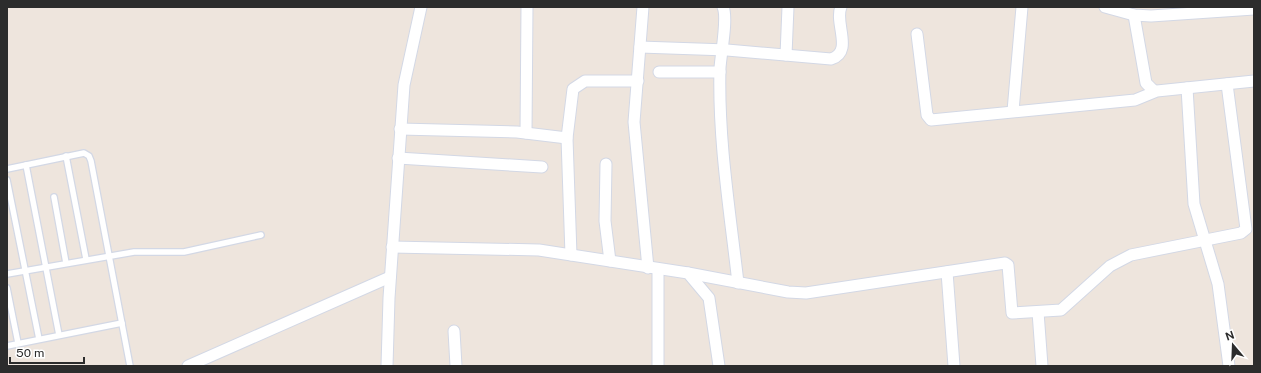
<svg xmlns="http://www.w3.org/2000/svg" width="1261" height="373" viewBox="0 0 1261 373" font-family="'Public Sans',sans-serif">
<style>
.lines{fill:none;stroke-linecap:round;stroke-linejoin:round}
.lane-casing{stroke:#d3d8e5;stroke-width:8}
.street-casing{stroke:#d3d8e5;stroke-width:13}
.lane{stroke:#fff;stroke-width:5.5}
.street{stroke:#fff;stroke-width:11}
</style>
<rect width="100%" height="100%" fill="#eee5dd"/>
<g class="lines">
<defs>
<g id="lane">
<polyline points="66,156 86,259"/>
<polyline points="26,165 59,335"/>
<polyline points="7,169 84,153 89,156 91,161 130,366"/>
<polyline points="7,180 39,339"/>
<polyline points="54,197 66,263"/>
<polyline points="7,274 134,252 184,252 261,235"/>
<polyline points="7,288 18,343"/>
<polyline points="7,346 122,323"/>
</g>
<g id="street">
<polyline points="643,7 634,122 648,268"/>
<path d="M723,7C728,18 721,53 720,68C718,140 730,212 738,283"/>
<polyline points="1105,7 1134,15 1151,16 1254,9"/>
<polyline points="1134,15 1146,83 1154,91"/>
<polyline points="917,34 927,115 931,120 1135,100 1157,91 1254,81"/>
<path d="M640,47L727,50L831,59C854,52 834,23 841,7"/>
<polyline points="786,55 788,7"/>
<polyline points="659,72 720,72"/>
<polyline points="1187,88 1194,204 1218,284 1229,366"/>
<polyline points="1013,111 1022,7"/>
<polyline points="400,129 517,132 567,138"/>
<polyline points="526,133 527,7"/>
<polyline points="398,158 542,167"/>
<polyline points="606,164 605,221 610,261"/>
<polyline points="392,247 539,250 688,273 709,298 719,366"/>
<polyline points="571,255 567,138 573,89 585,81 638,81"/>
<polyline points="947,272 954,366"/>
<polyline points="688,273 788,292 806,293 1005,263 1008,265 1012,313 1061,310 1110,266 1131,255 1241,233 1246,229 1227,84"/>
<polyline points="1038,312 1042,366"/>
<polyline points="454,331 456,366"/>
<polyline points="188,366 390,277"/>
<polyline points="387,366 389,298 404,85 421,7"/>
<polyline points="658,366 658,269"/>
</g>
</defs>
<use href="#lane" class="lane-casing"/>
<use href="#street" class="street-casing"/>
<use href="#lane" class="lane"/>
<use href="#street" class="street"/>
</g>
<rect width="1261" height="373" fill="none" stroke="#2c2c2c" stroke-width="16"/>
<g transform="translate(1233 345) rotate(341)" stroke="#ffffff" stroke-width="3" paint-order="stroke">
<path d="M0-3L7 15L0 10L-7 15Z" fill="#2c2c2c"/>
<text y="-6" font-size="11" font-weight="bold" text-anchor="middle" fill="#2c2c2c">N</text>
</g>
<path d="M10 357v6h74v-6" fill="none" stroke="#2c2c2c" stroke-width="2"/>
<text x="16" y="357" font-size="12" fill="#2c2c2c" stroke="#ffffff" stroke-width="3" paint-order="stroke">50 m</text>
</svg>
